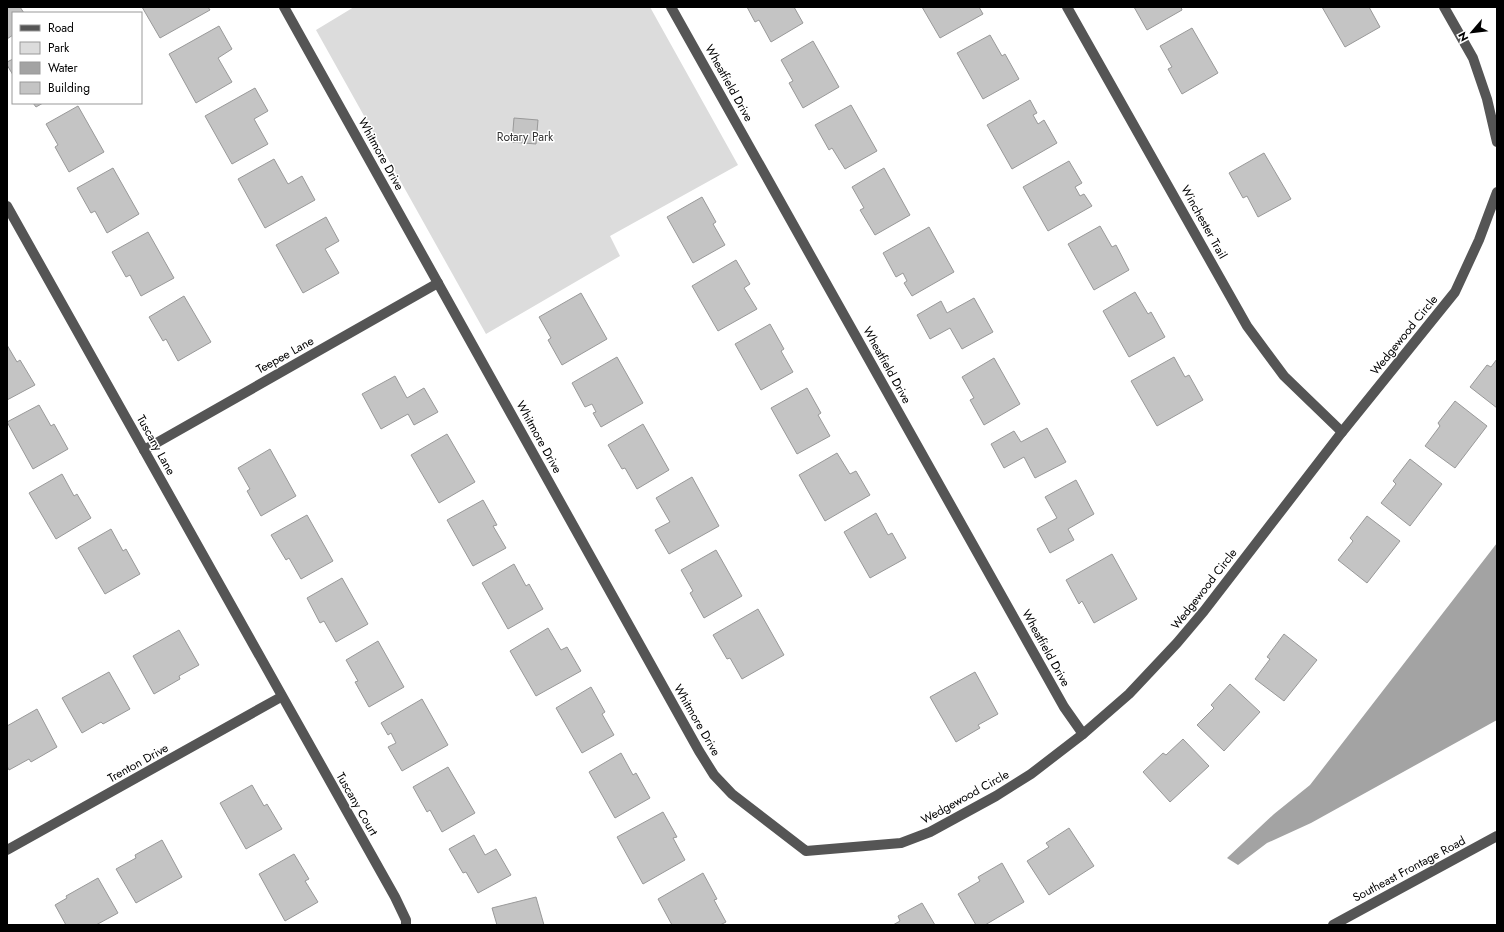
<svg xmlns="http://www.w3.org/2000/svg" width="1504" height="932" viewBox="0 0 1504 932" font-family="Jost,sans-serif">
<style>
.green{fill:#dcdcdc}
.water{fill:#a3a3a3}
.building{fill:#c4c4c4;stroke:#999}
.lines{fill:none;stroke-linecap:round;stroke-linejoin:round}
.minor{stroke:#555;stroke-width:10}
.labels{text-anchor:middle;stroke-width:3;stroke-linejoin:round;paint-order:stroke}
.street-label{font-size:12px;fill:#000;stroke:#fff}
.park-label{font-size:12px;fill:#333;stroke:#fff}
</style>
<rect width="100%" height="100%" fill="#fff"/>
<polygon class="green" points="354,7 650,7 738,165 610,236 620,256 486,334 316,30"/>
<polygon class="water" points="1497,543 1497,720 1311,823 1267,843 1238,865 1227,858 1274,814 1310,785"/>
<g class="building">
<polygon points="7,7 20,7 24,13 13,13 13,35 7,39"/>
<polygon points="142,7 208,7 210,10 160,38"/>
<polygon points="747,7 794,7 803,23 771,42 759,20 755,22"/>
<polygon points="922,7 979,7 983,14 940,38"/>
<polygon points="1134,7 1181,7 1182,10 1147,30"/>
<polygon points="1322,7 1369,7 1380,27 1345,47"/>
<polygon points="219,26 232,49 218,58 232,82 196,103 169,54"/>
<polygon points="1192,28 1218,73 1182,94 1168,69 1172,67 1160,46"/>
<polygon points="990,35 1002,56 1005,54 1019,79 983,99 957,53"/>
<polygon points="813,41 839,87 803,108 789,83 793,81 781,60"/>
<polygon points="13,59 13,75 7,65 7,62"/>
<polygon points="255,88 268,111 254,119 268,144 232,164 205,116"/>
<polygon points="1030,100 1037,113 1033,115 1038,124 1044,120 1057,143 1012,169 987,125"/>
<polygon points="33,103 43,103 36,107"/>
<polygon points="851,105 877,151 845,169 832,148 829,150 815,125"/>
<polygon points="78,106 104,152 69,172 55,147 58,145 46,124"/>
<polygon points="514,118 538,120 536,144 512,142"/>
<polygon points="1264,153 1291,199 1258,217 1247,196 1243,198 1229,173"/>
<polygon points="274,159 288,184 302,176 315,200 265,228 238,179"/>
<polygon points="1069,161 1082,183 1075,187 1080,196 1084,194 1092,206 1048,231 1023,187"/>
<polygon points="113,168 139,214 107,233 95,211 91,213 77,188"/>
<polygon points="884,168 910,215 875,235 860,210 864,208 852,187"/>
<polygon points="702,197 716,222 713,224 725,245 693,263 667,217"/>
<polygon points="326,217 339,241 325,249 339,273 303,293 276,245"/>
<polygon points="1100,226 1112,247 1116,245 1129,270 1094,290 1068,244"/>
<polygon points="929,227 954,272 912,296 904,283 907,281 903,273 896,277 883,253"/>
<polygon points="148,232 174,278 141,296 130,275 126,277 112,252"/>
<polygon points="736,260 750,284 744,288 757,309 718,331 692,286"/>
<polygon points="1135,292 1148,314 1151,312 1165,337 1129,357 1103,311"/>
<polygon points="581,293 607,339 562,365 548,340 551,338 539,317"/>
<polygon points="184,296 211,342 178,361 166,339 163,341 149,317"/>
<polygon points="974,298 993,332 962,349 950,328 930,339 917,315 941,301 947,313"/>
<polygon points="770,324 784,349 781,351 793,372 761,390 735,344"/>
<polygon points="7,345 17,362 20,360 35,385 7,400"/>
<polygon points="617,357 643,403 601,427 593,413 596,412 592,404 585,407 572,383"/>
<polygon points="1174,357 1185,377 1189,375 1203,400 1157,426 1131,381"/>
<polygon points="994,358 1020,404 984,425 970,400 974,398 962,377"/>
<polygon points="1497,359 1497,408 1470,387 1487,365 1491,367"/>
<polygon points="395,376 407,398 424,388 438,412 414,425 408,414 381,429 362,394"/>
<polygon points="807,388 821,413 818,415 830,436 797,454 771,408"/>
<polygon points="1455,401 1487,426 1455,468 1425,446 1440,426 1438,423"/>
<polygon points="39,405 51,426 54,424 68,449 33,469 7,422"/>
<polygon points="643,424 669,470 637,489 625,468 622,469 608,445"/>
<polygon points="1047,428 1066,462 1035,478 1024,457 1004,468 991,444 1014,431 1021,442"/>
<polygon points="447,434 475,482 439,503 411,455"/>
<polygon points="270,449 296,496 261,516 247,491 250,489 238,468"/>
<polygon points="837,453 850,474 856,471 870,495 825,521 799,475"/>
<polygon points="1410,459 1442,484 1410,526 1381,503 1396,484 1393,481"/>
<polygon points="62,474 74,496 77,494 91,518 56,539 29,493"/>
<polygon points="692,477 719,526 669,554 655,530 670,522 656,498"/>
<polygon points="1076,480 1094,514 1068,529 1074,540 1050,553 1037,529 1057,518 1045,497"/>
<polygon points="483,500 497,525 493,526 506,548 473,566 447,520"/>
<polygon points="876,513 888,535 892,533 906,558 870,578 844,532"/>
<polygon points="307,515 333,561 301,579 289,558 286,560 271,535"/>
<polygon points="1367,516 1400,541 1367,583 1338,560 1353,541 1350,538"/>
<polygon points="111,529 123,551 126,549 140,574 105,594 78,548"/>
<polygon points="716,550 742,596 704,618 690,593 693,591 681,570"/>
<polygon points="1112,554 1137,599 1094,623 1082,601 1079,604 1066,580"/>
<polygon points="514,564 526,586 529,584 543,609 508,629 482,583"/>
<polygon points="342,578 368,624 336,642 324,621 320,623 307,598"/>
<polygon points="758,609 784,655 742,679 730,658 727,659 713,635"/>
<polygon points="548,628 561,650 567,647 581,671 536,696 510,651"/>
<polygon points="179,630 199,665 179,676 180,679 154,694 133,656"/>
<polygon points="1284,634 1317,660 1284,701 1255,679 1270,659 1267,657"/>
<polygon points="378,641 404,687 369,707 355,682 358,681 346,660"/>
<polygon points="109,672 130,709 103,724 101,722 82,733 62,698"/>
<polygon points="975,672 998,714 978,725 980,728 956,742 930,697"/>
<polygon points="1230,684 1260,712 1224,751 1197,725 1214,708 1211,705"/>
<polygon points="591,687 605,712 602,714 614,735 582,753 556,708"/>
<polygon points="422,699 448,745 402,771 388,747 396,743 391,733 388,735 381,723"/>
<polygon points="37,709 57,747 31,762 29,759 9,770 7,766 7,726"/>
<polygon points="1183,739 1209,766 1170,802 1143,772 1163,753 1166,755"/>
<polygon points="621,753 633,775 636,773 650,798 615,818 589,772"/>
<polygon points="448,767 475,813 442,832 430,810 427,812 413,787"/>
<polygon points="252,785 264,806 267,804 282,829 246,849 220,803"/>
<polygon points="663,812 677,837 673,838 685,860 643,884 617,837"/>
<polygon points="1069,828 1094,866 1049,895 1027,861 1049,847 1046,843"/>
<polygon points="474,835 485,855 496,849 511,875 478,893 466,872 463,873 449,849"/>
<polygon points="162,840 182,877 136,903 116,869 136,858 135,855"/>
<polygon points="294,854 309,879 305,881 318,902 285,921 259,874"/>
<polygon points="1002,863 1024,902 985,925 976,925 958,894 980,881 978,877"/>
<polygon points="703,873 717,899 714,900 726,922 720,925 672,925 658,899"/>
<polygon points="98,878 118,913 96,925 66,925 55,905 67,898 66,896"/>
<polygon points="536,897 544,925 497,925 492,908"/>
<polygon points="922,903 935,925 893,925 900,921 898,916"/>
</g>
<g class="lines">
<g class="minor">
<polyline points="284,7 699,751 714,775 732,794 806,851 901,843 930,832 996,796 1031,774 1083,734 1129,694 1177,643 1204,611 1342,432 1455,292 1479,240 1497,192"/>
<polyline points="671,7 1064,707 1083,734"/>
<polyline points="1067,7 1247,326 1284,376 1342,432"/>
<polyline points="1444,7 1473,58 1487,99 1497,142"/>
<polyline points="7,206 395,897 406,920 406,925"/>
<polyline points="144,450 438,283"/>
<polyline points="7,850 281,697"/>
<polyline points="1333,925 1497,836"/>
</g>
</g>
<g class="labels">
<g class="street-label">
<text transform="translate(729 83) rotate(61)" y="4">Wheatfield Drive</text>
<text transform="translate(381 154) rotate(61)" y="4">Whitmore Drive</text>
<text transform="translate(1204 222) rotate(61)" y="4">Winchester Trail</text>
<text transform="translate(1404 335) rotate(-51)" y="4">Wedgewood Circle</text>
<text transform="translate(285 355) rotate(-29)" y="4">Teepee Lane</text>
<text transform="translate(887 365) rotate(61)" y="4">Wheatfield Drive</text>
<text transform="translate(539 437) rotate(61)" y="4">Whitmore Drive</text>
<text transform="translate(156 445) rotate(61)" y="4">Tuscany Lane</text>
<text transform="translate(1204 589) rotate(-52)" y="4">Wedgewood Circle</text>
<text transform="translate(1046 648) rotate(61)" y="4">Wheatfield Drive</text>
<text transform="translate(697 720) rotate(60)" y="4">Whitmore Drive</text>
<text transform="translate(138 763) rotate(-29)" y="4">Trenton Drive</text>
<text transform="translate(965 797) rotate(-29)" y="4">Wedgewood Circle</text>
<text transform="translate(357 804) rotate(60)" y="4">Tuscany Court</text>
<text transform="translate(1409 869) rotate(-28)" y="4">Southeast Frontage Road</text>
</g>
<g class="park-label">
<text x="525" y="141">Rotary Park</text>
</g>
</g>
<rect width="1504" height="932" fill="none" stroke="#000000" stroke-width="16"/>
<rect x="12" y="12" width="130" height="92" fill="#ffffff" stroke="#999999"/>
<rect x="20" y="25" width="20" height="6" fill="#555555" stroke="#999999"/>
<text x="48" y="32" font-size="12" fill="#000000">Road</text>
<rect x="20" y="42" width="20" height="12" fill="#dcdcdc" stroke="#999999"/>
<text x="48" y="52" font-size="12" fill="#000000">Park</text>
<rect x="20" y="62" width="20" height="12" fill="#a3a3a3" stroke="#999999"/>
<text x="48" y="72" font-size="12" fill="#000000">Water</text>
<rect x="20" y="82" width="20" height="12" fill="#c4c4c4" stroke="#999999"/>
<text x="48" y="92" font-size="12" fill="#000000">Building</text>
<g transform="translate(1472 32) rotate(242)" stroke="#ffffff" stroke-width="3" paint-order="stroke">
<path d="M0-3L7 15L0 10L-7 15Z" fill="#000000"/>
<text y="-6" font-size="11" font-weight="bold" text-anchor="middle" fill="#000000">N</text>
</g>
</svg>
